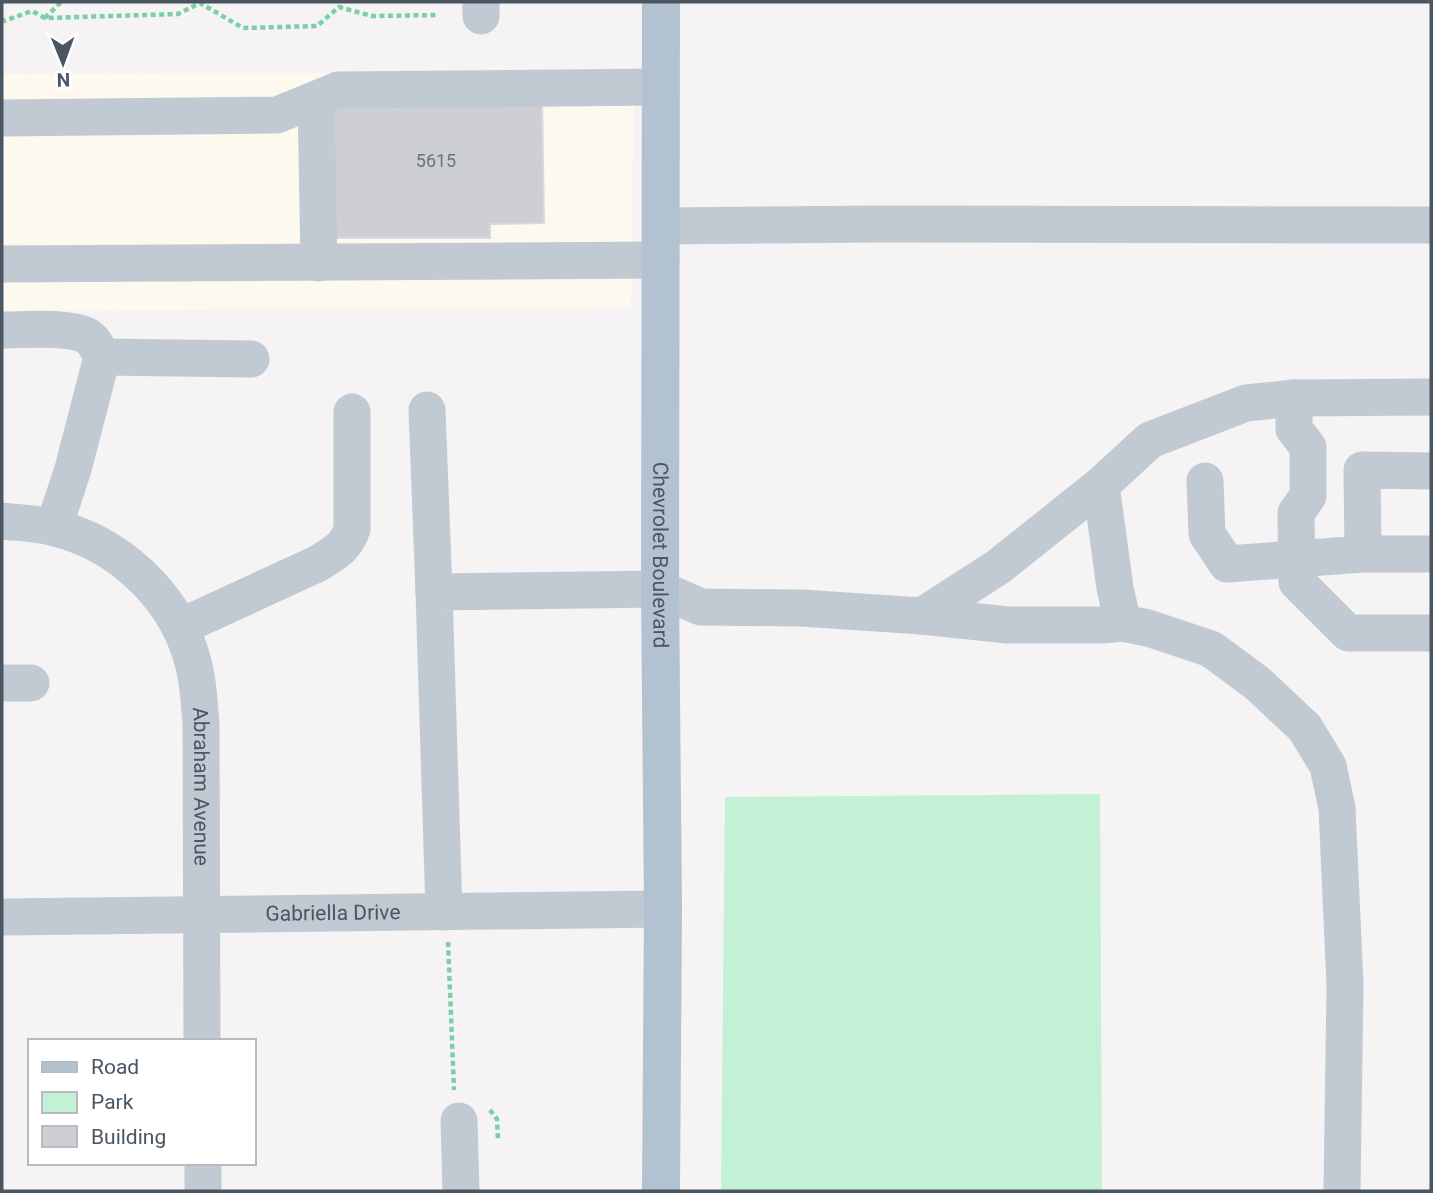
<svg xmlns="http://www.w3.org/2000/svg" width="1433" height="1193" viewBox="0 0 1433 1193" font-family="Roboto,sans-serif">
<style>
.commercial{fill:#fdf9ef}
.green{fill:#c3f1d5}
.building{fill:#cdcfd5;stroke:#d7d9de;stroke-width:2}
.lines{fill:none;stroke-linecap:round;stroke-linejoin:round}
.path{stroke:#7ad0a6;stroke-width:4.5;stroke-dasharray:5 3.5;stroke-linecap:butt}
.minor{stroke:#c1cad2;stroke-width:37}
.major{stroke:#b3c2d1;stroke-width:38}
.labels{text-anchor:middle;stroke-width:6;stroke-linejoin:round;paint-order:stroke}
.number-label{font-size:18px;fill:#6b747e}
.street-label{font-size:21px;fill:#4a5661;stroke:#fff}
</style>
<rect width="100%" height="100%" fill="#f5f3f3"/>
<polygon class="commercial" points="634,72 631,307 2,311 2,74"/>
<polygon class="green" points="1100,794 1102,1191 721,1191 725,797"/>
<polygon class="building" points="542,98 544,223 490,224 490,238 330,238 330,100"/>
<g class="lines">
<g class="path">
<polyline points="45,18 61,2"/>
<polyline points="2,19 4,21 32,11 45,18 178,14 200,3 243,28 317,26 339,7 372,16 438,15"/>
<polyline points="448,942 454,1090"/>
<polyline points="490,1110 497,1119 498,1140"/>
</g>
<g class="minor">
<polyline points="481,16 481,2"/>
<polyline points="316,100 319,263"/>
<polyline points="2,118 277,115 338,90 661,87"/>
<polyline points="661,226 881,224 1431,225"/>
<polyline points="2,264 661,260"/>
<path d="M2,330C24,330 66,326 85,335C94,339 98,349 102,357L73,469L54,527"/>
<polyline points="102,357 251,359"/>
<polyline points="1294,398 1294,429 1308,447 1308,496 1296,513 1297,582 1348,633 1431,633"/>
<polyline points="427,410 434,592"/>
<polyline points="1205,481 1207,534 1227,564 1363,554 1362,470 1431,471"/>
<polyline points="1101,485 1115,588 1123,623 1148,628 1211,649 1257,683 1305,728 1328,766 1337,808 1345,985 1342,1191"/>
<path id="s1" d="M2,521C19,523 38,523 55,528C117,543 172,593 191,655C198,677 199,700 201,724L202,1041"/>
<polyline points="1363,554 1431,554"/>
<polyline points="922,616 1008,625 1102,625 1123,623"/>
<path d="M180,627L317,564C334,553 345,549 352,529V412"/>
<polyline points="2,683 31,683"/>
<polyline points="444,912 434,592 660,589 701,607 801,608 922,616 998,567 1101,485 1150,440 1246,403 1294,398 1431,397"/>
<path id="s2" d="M2,917L663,909"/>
<polyline points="459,1121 461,1191"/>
<polyline points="203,1163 203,1191"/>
</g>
<path class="major" id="s3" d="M661,2L660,589L663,909L661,1191"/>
</g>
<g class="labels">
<g class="number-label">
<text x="436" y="167">5615</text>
</g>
<g class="street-label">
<text dy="7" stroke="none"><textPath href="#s3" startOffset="553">Chevrolet Boulevard</textPath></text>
<text dy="7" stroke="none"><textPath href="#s1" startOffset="380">Abraham Avenue</textPath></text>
<text dy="7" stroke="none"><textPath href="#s2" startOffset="331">Gabriella Drive</textPath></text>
</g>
</g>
<rect width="1433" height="1193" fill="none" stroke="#4a5661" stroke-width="7"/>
<rect x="28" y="1039" width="228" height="126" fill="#ffffff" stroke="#b7bbc0" stroke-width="2"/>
<rect x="42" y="1062" width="35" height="10" fill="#b3c2d1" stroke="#b7bbc0" stroke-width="2"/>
<text x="91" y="1074" font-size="21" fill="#4a5661">Road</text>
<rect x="42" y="1092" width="35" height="21" fill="#c3f1d5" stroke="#b7bbc0" stroke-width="2"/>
<text x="91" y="1109" font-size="21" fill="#4a5661">Park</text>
<rect x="42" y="1126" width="35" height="21" fill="#cdcfd5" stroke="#b7bbc0" stroke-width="2"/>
<text x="91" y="1144" font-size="21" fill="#4a5661">Building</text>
<g transform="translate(63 63) rotate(179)" stroke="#ffffff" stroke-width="5" paint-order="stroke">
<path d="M0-5L12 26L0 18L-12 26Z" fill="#4a5661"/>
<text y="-10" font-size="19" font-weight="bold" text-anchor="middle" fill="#4a5661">N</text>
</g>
</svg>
